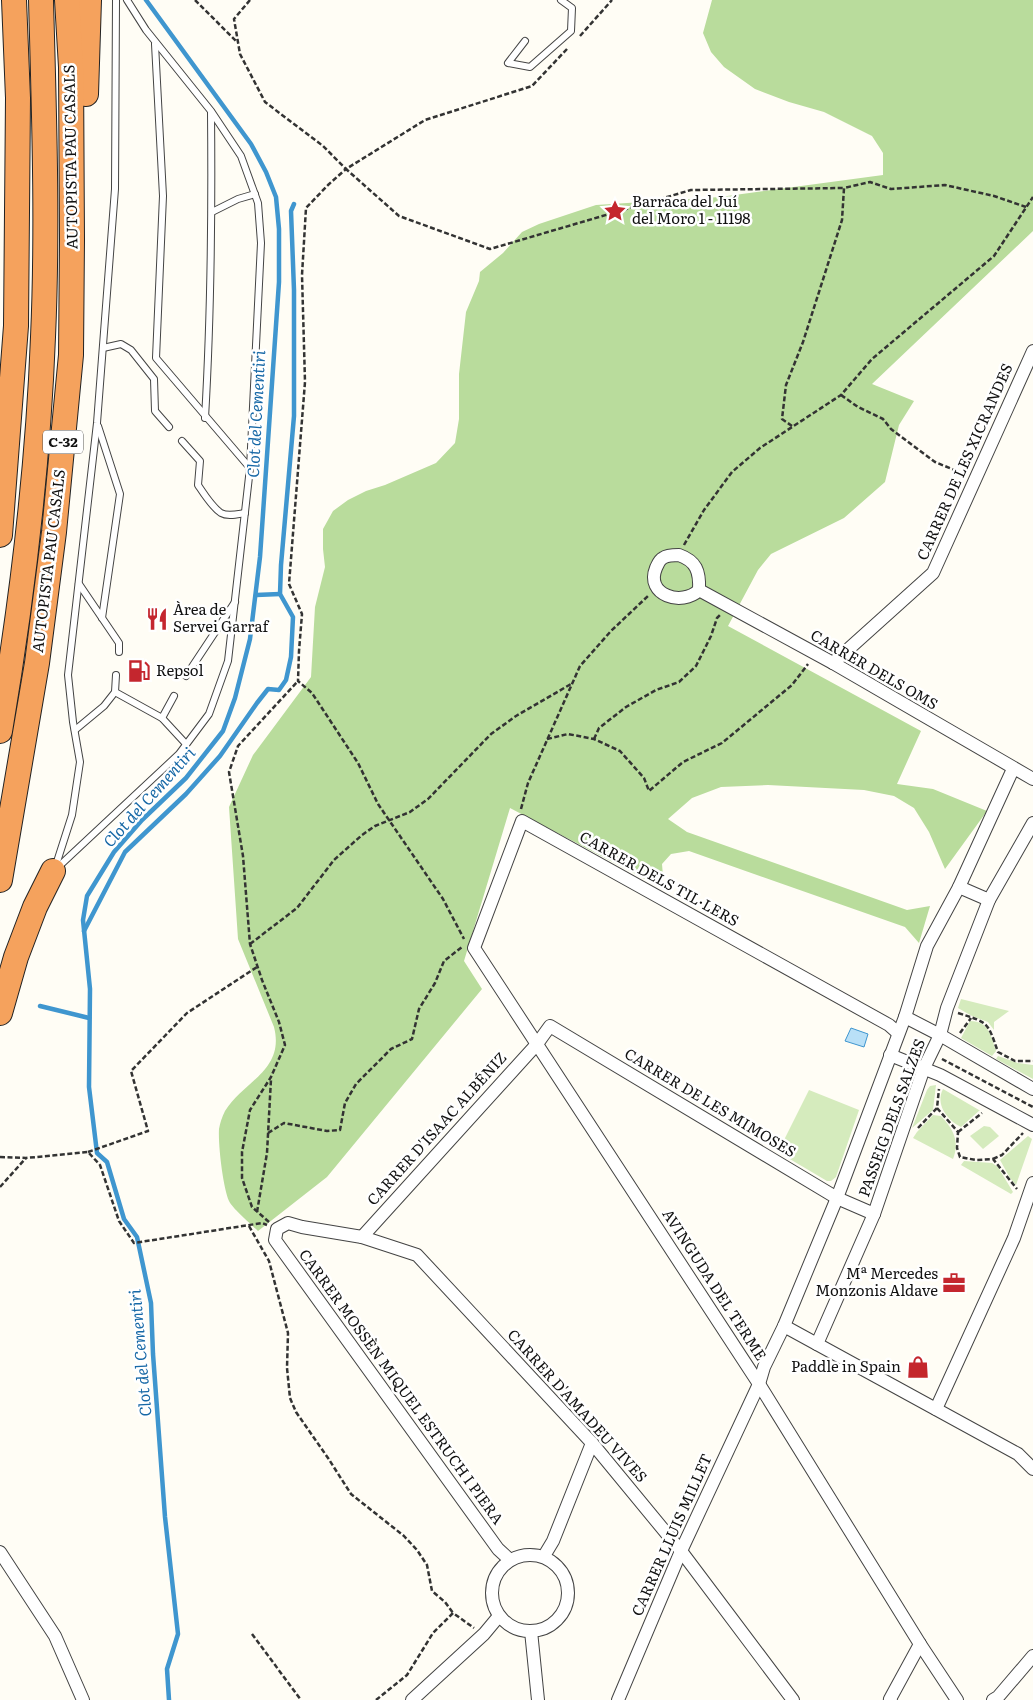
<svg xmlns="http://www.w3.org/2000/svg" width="1033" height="1700" viewBox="0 0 1033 1700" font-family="Literata,serif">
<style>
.green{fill:#d5ebbd}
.forest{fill:#b9dc9c}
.water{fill:#b9e0f7;stroke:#3f96cf}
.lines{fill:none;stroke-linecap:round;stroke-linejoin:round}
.stream{stroke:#3f96cf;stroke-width:4.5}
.lane-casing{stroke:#444;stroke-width:8}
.street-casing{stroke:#444;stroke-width:14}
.highway-casing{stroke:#222;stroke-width:26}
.path{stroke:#333;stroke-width:2.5;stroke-dasharray:5 2.5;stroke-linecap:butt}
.lane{stroke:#fff;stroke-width:6}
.street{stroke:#fff;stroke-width:12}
.highway{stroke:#f5a25d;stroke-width:24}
.labels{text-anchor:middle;stroke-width:5;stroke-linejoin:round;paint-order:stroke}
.shield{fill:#fff;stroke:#585858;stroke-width:1}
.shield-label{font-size:14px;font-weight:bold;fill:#111}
.street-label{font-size:15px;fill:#111;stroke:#fff}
.poi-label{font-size:15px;fill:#111;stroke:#fff;text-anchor:start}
.water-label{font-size:16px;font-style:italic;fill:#1768a6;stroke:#fff}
</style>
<rect width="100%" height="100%" fill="#fffdf5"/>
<g class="green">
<polygon points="961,999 1009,1011 994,1022 994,1030 988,1022 972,1016 958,1008"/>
<path d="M970,1021C989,1021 991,1036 996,1051L992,1056L961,1038Z"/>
<polygon points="998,1056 1018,1063 1033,1065 1033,1079 996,1059"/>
<polygon points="936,1085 933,1110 912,1128 927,1090 930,1086"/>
<path d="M943,1089L979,1110H980L961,1127C947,1120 935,1104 943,1089Z"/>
<polygon points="809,1090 859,1110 836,1177 831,1181 827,1181 778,1152"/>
<path d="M933,1115L941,1116C953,1129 960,1141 953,1159L913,1138L917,1132Z"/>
<polygon points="984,1126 990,1127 999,1136 983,1149 970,1136"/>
<polygon points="1028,1136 1032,1139 1016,1185 1010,1178 1000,1160"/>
<polygon points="964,1161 992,1163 998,1167 1013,1192 1011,1194 961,1165"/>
</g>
<path class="forest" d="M712,0H1033V231L872,384L914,401L899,425L885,482L844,518L771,554L758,570L728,626L921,731L897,784L933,789L987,811L945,869L929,832L914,808L894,796L864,790L768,785L721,787L692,798L668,819L687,832L907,910L930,906L919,943L905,927L689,851L671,854L662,864L663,876L662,888L510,808L464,961L482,989L327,1177L258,1231C252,1225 232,1208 229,1201C223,1187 218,1145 219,1129C220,1123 222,1117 225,1111C244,1081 285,1070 274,1027L238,939L229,807L253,755L311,677L315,607L325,567L323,549V529L333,511L348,500L366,491L385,485L436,463L455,443L459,419V374L466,312L479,281L480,272L503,253L522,232L539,224L596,205L720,197L883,175V153L872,136L824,112L789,102L755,89L724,67L711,52L703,33Z"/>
<polygon class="water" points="851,1028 868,1034 864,1047 845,1041"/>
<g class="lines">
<g class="stream">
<polyline points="146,0 251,144 266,172 276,197 279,229 279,282 260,557 250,639 235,698 223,731 186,778 142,820 114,852 87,896 83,920 90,989 89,1087 97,1153 107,1162 124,1219 137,1237 151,1303 153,1354 165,1517 178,1634 167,1669 169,1700"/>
<polyline points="256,595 280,594"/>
<polyline points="84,931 125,852 186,794 220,756 257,703 268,689 279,690 286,680 291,657 293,617 280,594 281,565 294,416 294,290 291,211 294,204"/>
<polyline points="40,1006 89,1018"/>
</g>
<defs>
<g id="lane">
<polyline points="525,41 508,63 530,67 571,31 572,8 561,0"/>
<polyline points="155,44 163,196 156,358 250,468"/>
<polyline points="212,212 238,199 255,194"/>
<polyline points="103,348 121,344 131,350 154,379 155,411 169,427"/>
<path d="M205,418C211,316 212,214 211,112"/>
<polyline points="98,426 120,494 102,618"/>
<path d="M182,441L200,461L198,485C204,494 212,507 221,513C228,517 238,514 245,513"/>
<polyline points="79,584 119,643 119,652"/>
<polyline points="186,676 235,602"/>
<polyline points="115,692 162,718 186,744"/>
<polyline points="162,718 174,696"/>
<polyline points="75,730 104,706 115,692 116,675"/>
<polyline points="55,868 72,815 80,762 73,722 68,675 97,423 115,189 116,0"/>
<polyline points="56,869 179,754 209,714 228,661 250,468 261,243 258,203 241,156 211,111 146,30 127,0"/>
</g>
<g id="street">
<path d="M679,555C696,561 700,571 699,590C682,607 645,595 656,568C658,564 659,560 663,558C667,555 674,555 679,555Z"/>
<polyline points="699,590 833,663 1033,779"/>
<polyline points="833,663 933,573 1033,351"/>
<polyline points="959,887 989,900"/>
<polyline points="905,1017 940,1035 1033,1089"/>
<polyline points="898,1033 889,1025 522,821 474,948 759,1384 920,1644 957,1700"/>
<polyline points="890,1055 940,1075 1033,1125"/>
<polyline points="362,1237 537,1044 550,1026 837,1198 874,1214"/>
<polyline points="784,1326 1018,1454 1033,1469"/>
<polyline points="817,1344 874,1214 924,1068 940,1035 947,1008 989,900 1033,823"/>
<polyline points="936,1409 1014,1238 1033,1183"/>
<polyline points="0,1552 55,1636 83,1700"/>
<circle cx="530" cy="1593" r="38"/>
<polyline points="544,1556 553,1541 592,1443"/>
<polyline points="510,1560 498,1549 275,1240 277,1229 288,1223 302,1227 362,1237 417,1255 592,1443 681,1551 793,1700"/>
<polyline points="531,1631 538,1700"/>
<polyline points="412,1700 484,1634 499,1616"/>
<polyline points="618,1700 681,1551 759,1384 764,1367 784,1326 837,1198 905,1017 927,946 959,887 1013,769"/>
<polyline points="891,1700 890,1699 920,1644"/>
<polyline points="993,1700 998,1697 1033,1656"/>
</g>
<g id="highway">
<polyline points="86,94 89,0"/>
<polyline points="0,535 16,326 18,98 14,0"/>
<path d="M0,731C22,601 38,468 43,337C48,225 44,112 41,0"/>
<polyline points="0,880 37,663 54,532 71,355 72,240 71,67 67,0"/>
<polyline points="0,1013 16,957 35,907 53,871"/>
</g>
</defs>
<use href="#lane" class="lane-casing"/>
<use href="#street" class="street-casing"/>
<use href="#highway" class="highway-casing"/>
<g class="path">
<polyline points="195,0 237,42"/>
<polyline points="250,0 234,19 240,54 265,102 323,146 346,169 328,185 306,208 302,275 305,382 289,584 302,614 299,651 298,681 312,693 358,763 378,804 443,899 464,939"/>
<polyline points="580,36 612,0"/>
<polyline points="567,49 532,86 425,120 346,169 399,216 490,249 691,190 844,188"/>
<polyline points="841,395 858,407 883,419 891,429 935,462 964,474"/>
<polyline points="792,426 782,419 786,385 803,342 842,220 844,188 870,182 891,189 945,185 994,196 1026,207"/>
<polyline points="684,545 704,510 732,472 760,448 841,395 872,359 994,256 1033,197"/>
<polyline points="547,739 568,734 594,739 620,751 644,778 649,791 683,762 722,743 792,685 808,664"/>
<polyline points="594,739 599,728 626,707 656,690 679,682 696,666 711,636 717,618 720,615"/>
<polyline points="521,809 528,783 580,666 611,631 649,595"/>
<polyline points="250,944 297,908 334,860 362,835 375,826 410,812 428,799 491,734 516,716 571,684"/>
<path d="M958,1013C989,1023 987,1021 998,1052L1015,1061H1033"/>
<polyline points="960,1033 971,1018"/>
<polyline points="942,1059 1033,1107"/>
<polyline points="937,1108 958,1132 957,1148 960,1157 976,1160 993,1159 1017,1189"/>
<polyline points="918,1128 937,1108 939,1089"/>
<polyline points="958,1132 982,1113"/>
<polyline points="268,1133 284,1123 327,1131 340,1130 345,1103 356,1084 391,1049 412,1039 419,1009 435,983 444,961 462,947"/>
<polyline points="88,1152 148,1131 131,1071 187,1013 257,967"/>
<polyline points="0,1157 26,1158 88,1152 100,1165 119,1221 134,1243 262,1223 267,1225"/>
<polyline points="993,1159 1002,1155 1023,1133"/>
<polyline points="0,1187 26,1158"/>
<polyline points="257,1212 267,1153 271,1079"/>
<polyline points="269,1222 252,1207 242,1178 242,1152 250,1110 271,1077 285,1045 279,1022 262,980 250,944 243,856 229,772 238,746 298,681"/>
<polyline points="249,1226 269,1261 288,1333 287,1368 290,1398 296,1412 328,1458 351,1494 404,1536 417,1550 427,1565 432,1591 445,1602 453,1613"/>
<polyline points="252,1634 301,1700"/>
<polyline points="376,1700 407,1675 433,1633 453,1613 474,1628"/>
</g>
<use href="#lane" class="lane"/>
<use href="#street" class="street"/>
<use href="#highway" class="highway"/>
</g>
<defs>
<symbol id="sight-bare" viewBox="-9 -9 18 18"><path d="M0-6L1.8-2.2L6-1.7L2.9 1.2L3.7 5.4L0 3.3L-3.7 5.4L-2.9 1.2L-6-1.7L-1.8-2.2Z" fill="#c4262e" stroke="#fff" stroke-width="2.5" paint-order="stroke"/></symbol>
<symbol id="restaurant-bare" viewBox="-9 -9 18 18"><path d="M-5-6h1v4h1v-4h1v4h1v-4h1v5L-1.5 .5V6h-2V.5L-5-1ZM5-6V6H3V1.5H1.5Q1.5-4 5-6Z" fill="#c4262e" stroke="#fff" stroke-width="2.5" paint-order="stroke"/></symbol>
<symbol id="fuel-bare" viewBox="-9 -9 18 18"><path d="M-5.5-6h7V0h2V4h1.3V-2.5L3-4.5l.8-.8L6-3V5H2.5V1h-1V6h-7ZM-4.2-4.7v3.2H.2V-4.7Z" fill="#c4262e" stroke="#fff" stroke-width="2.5" paint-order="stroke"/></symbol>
<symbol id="office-bare" viewBox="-9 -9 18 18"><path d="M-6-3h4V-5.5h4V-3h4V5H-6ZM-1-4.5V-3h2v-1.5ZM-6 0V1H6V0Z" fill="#c4262e" stroke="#fff" stroke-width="2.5" paint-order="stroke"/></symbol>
<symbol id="shop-bare" viewBox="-9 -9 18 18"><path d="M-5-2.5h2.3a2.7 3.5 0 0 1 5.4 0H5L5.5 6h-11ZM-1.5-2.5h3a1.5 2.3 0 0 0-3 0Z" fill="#c4262e" stroke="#fff" stroke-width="2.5" paint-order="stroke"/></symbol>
</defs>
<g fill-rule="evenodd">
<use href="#sight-bare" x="599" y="195" width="32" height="32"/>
<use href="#restaurant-bare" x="141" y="603" width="32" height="32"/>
<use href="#fuel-bare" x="123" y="655" width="32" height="32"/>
<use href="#office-bare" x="938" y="1267" width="32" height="32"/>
<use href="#shop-bare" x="902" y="1351" width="32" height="32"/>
</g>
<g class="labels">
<rect class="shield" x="43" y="430.5" width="40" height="23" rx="4"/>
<g class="shield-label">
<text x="63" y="447">C-32</text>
</g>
<g class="street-label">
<text transform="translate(71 157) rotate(-91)" y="5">AUTOPISTA PAU CASALS</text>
<text transform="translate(965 462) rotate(-66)" y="5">CARRER DE LES XICRANDES</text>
<text transform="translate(49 561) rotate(-83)" y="5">AUTOPISTA PAU CASALS</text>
<text transform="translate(874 670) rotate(30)" y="5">CARRER DELS OMS</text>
<text transform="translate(659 879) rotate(29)" y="5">CARRER DELS TIL·LERS</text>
<text transform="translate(710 1103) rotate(31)" y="5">CARRER DE LES MIMOSES</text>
<text transform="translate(892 1118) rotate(-70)" y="5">PASSEIG DELS SALZES</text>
<text transform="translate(437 1129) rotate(-48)" y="5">CARRER D'ISAAC ALBÉNIZ</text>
<text transform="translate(714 1285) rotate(57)" y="5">AVINGUDA DEL TERME</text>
<text transform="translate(401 1387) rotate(54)" y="5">CARRER MOSSÈN MIQUEL ESTRUCH I PIERA</text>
<text transform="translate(577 1406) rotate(48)" y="5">CARRER D'AMADEU VIVES</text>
<text transform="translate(672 1535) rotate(-66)" y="5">CARRER LLUIS MILLET</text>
</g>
<g class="poi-label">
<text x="632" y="207">Barraca del Juí<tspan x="632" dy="17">del Moro 1 - 11198</tspan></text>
<text x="173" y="615">Àrea de<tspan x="173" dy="17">Servei Garraf</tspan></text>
<text x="156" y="676">Repsol</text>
<text x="938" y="1279" text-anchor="end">Mª Mercedes<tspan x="938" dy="17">Monzonis Aldave</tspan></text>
<text x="901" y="1372" text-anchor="end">Paddle in Spain</text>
</g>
<g class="water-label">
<text transform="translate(256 414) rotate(-87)" y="6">Clot del Cementiri</text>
<text transform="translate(149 797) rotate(-48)" y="6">Clot del Cementiri</text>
<text transform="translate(140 1353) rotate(-95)" y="6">Clot del Cementiri</text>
</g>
</g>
</svg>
